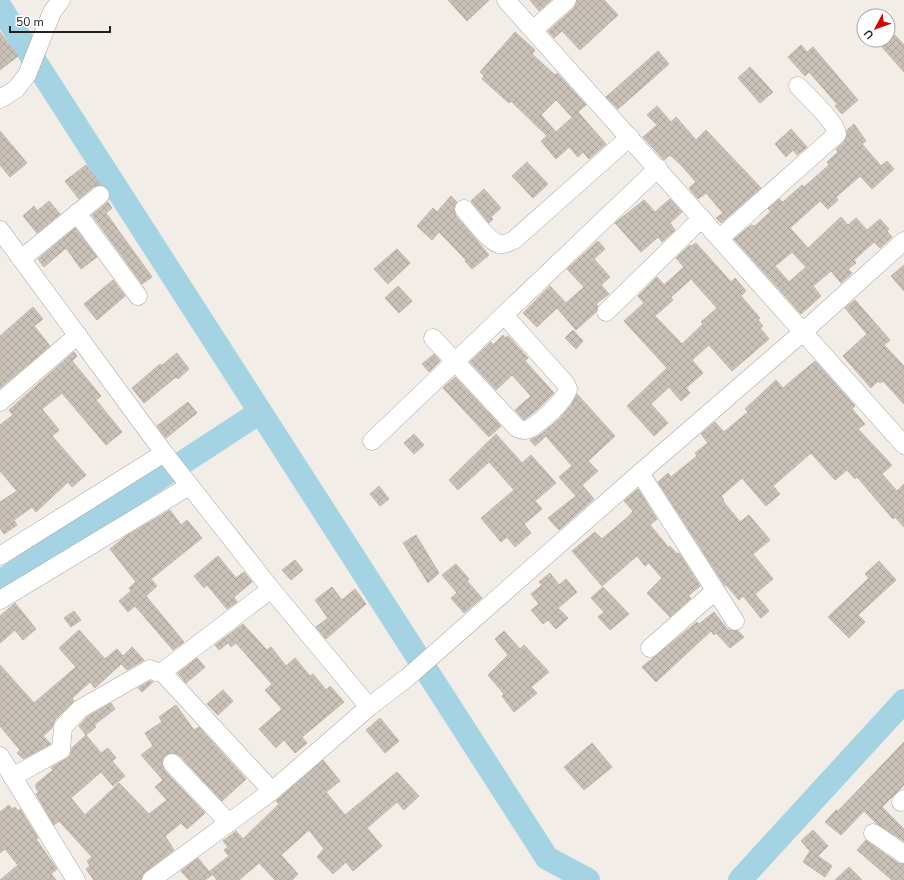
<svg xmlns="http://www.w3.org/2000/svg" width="904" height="880" viewBox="0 0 904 880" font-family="'Nunito Sans',sans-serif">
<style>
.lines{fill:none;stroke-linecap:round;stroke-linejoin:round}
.river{stroke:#a4d3e3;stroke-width:24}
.building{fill:url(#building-cross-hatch);stroke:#c5b5a8;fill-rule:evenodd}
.minor-casing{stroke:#a8a8a8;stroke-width:19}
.minor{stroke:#fff;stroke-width:18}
</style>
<defs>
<pattern id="building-cross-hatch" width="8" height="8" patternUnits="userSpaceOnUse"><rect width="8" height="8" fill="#cac1b9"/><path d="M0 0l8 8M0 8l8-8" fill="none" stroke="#ada69f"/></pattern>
</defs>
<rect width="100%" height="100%" fill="#f2eee7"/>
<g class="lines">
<g class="river">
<polyline points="0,7 547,858 588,880"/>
<polyline points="0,582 260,412"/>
<polyline points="740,880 904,701"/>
</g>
</g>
<g class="building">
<polygon points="448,0 489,0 467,21"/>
<polygon points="530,0 551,0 539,11"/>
<polygon points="577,0 604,0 618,15 580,50 562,31 554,38 548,31 574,8"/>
<polygon points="0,32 18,56 0,70"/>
<polygon points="515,32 535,50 532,54 555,75 557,73 586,105 572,117 556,100 541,115 556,132 578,112 606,144 589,159 583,152 578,157 569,147 556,159 541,141 547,136 511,101 509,103 482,79 484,76 480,72"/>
<polygon points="895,35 904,45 904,72 882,47"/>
<polygon points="801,45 807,52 813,47 858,100 842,114 835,106 837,104 809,72 805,76 788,57"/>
<polygon points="658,51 669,64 618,109 606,97"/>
<polygon points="750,67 773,92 760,103 738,78"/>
<polygon points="657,106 671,122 676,117 696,140 706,130 761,188 721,223 716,218 723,213 706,193 698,199 689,188 696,182 680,164 670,155 664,160 643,137 657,125 647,115"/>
<path d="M854,124L866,141L862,144L881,166L887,161L894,169L872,189L860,176L836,197L838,200L828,209L820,201L790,228L808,248L841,217L848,225L856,218L867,230L880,219L889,229L887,231L892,237L880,248L874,242L854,260L856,263L848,269L852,273L841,283L831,271L813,286L821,296L801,314L734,239L751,225L755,226L771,211L768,209L779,199L783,202L802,185L804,187L829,165L827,162L838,152L836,149L844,142L847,136V130ZM792,252L806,267L789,282L775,266Z"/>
<polygon points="791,129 807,147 797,155 793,150 786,157 775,144"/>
<polygon points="0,131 27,163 10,177 0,165"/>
<polygon points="527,162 548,184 533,198 512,176"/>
<polygon points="86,165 101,185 93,187 79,199 65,181"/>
<polygon points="484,189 501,208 491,217 493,219 489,223 471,201"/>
<polygon points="451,196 457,202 454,210 456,216 489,255 472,269 465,261 466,260 439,232 432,240 417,226 433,208 437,212"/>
<polygon points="670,199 682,212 670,223 675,230 662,242 658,237 641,252 615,223 644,200 655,212"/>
<polygon points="49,201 60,214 37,233 23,216 34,206 37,211"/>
<polygon points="108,202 112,208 106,213 152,277 142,284 92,215"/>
<polygon points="75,228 97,257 81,269 66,248 44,267 38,259"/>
<polygon points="598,241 605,249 594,259 610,277 601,285 609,294 596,304 598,306 596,312 576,330 557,308 537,327 523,313 550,286 566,303 584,287 567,269"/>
<path d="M696,243L731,282L735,278L746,291L741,296L760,318L758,320L763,326L760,328L769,339L732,371L709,345L692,360L703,373L686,388L690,393L681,401L669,387L651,404L668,423L654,436L627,406L667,368L624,321L644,303L638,296L657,277L664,285L684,267L676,258L690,245L691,246ZM691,279L717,308L701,322L703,324L682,344L655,316L673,300L671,297Z"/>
<polygon points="397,249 410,263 388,284 374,269"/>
<polygon points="904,265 904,291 891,276"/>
<polygon points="113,280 125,296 97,320 84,304"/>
<polygon points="398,286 412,301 399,313 385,298"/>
<polygon points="855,300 890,340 884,345 904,366 904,404 883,381 880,383 878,381 871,388 843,356 867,334 845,308"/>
<polygon points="33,307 43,319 34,326 50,346 0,388 0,336"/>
<polygon points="573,330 583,341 576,349 565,338"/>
<polygon points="503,335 505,338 508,336 528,358 525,361 554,393 538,409 524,420 515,410 531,396 512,375 496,390 470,362 491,342 493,345"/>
<polygon points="74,352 77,356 72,361 101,396 96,400 122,432 106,445 62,393 42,409 59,430 52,436 86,475 72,487 68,482 36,512 32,507 14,520 17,525 4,534 0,528 0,502 17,491 0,471 0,425 13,415 9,410"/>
<polygon points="177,353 189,369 178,379 176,377 144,403 132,388 160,364 161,366"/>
<polygon points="434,354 440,361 429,372 422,364"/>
<polygon points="815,361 855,406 852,409 865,424 858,429 892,465 882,474 897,491 904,484 904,527 895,517 893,519 857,477 855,479 847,470 835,480 811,453 773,486 780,494 766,506 742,478 721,496 724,500 723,501 740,522 749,515 770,540 753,554 773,579 755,594 769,611 761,618 743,596 739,600 726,585 725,586 658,482 668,473 671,477 697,456 695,453 708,443 701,434 715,422 724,432 748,412 745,409 776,380 783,388"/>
<polygon points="455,377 501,426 489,437 443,388"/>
<polygon points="577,394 615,436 588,461 598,471 582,485 594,499 559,530 548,518 576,496 559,477 572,466 546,436 535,446 530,440 540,435 559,419 571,405"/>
<polygon points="188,402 197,413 166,438 157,426"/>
<polygon points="414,434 424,445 414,454 404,443"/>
<polygon points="496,434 522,463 531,455 556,483 535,501 542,509 524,524 531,533 515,547 507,537 501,542 481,518 514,490 489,462 458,490 449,480"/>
<polygon points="379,486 389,499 380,506 370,494"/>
<polygon points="638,489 657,519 650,525 669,548 670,546 677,554 679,553 700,586 688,596 691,598 670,617 647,593 662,578 649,563 645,566 637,556 602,586 572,551 595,532 602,539 629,516 633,511 624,501"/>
<polygon points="170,510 181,525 187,520 202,538 151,579 157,586 146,596 184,642 173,650 135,606 128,612 119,601 131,591 129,588 136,582 110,549 126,536"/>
<polygon points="416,535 439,573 428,583 403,543"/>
<polygon points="218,556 236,578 244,572 252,582 234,597 237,602 227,609 207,585 204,588 194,576"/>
<polygon points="295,560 303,570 291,580 282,570"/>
<polygon points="879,561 896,580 858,615 865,622 849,638 828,617 869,578 865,574"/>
<polygon points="456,564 469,579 467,581 482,598 464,613 451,598 457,593 442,575"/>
<polygon points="550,573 559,585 566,579 577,592 558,608 568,618 556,629 548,620 543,624 531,610 539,604 531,594 542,585 539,582"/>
<polygon points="332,587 342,600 355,589 366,604 326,639 316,627 328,618 315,600"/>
<polygon points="603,587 629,614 610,630 598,617 604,612 591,598"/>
<polygon points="15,603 36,629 23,640 15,630 0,643 0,616"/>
<polygon points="74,611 81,620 71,627 64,618"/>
<polygon points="714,612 728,630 738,631 744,637 730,648 716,633 714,635 711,631 656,682 642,667 697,622 699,624"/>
<polygon points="243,624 267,650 271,647 286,666 295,658 310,676 313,674 326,690 330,686 344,702 302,737 307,743 295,753 284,740 276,748 259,729 282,709 265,690 272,684 236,643 231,647 228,643 219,650 215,645"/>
<polygon points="79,630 105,659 117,649 123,656 132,647 144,660 127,670 121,664 95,688 90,682 72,698 74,701 55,720 52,728 43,736 51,744 23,759 17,753 20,750 0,726 0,665 34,703 76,667 59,648"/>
<polygon points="504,631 520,649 524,645 549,672 531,687 537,693 514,712 502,696 504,694 488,675 508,655 495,639"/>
<polygon points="197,658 205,667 186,683 178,673"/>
<polygon points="150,681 153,682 142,692 138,688"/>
<polygon points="223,690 233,701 218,715 207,704"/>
<polygon points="111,703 115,709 94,725 96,727 86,735 79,726 87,717"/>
<polygon points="176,705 194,730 199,727 246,779 222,801 180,756 175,753 165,755 162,760 164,770 205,813 187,829 181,823 165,836 174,850 145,872 141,880 94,880 86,869 90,866 87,861 92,857 59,821 54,825 36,794 39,792 36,788 36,784 53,770 51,768 70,756 72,748 86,735 101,753 108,748 116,758 112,761 125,776 113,786 101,772 71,798 85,815 119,783 149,814 167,800 155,787 163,780 141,755 153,746 145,733 162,722 159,717"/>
<polygon points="380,718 399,741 385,753 366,730"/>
<polygon points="904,742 904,785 882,807 904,829 904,841 877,824 864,811 841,835 825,822 836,810 838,811"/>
<polygon points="592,743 612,767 584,790 564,767"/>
<polygon points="323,760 340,781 326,792 345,815 397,772 419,796 404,810 397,802 367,828 382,846 353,871 346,862 333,874 317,857 324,849 309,830 281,855 298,874 292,880 275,880 259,863 239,880 217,880 210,871 229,856 224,850 228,847 223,841 236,831 243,839 279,804 276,801"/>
<polygon points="9,805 12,809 15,807 18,811 20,809 38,838 36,839 57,869 51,874 56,880 0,880 18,865 5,849 0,853 0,812"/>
<polygon points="813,830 828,846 818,856 832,866 825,877 803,862 810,851 801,841"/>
<polygon points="866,840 898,863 904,864 904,880 892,880 857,850"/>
<polygon points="198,858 212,875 205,880 189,880 181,871"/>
<polygon points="849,867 862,880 835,880"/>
</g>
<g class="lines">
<defs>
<g id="minor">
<polyline points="506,0 904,445"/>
<polyline points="533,30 567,0"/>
<polyline points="0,99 16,89 27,75 52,12 61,0"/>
<path d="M464,209C472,218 488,241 499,244C504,245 510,242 514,240L630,137"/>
<polyline points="77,213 138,296"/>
<polyline points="0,230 164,453 271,589 369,707"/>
<path d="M720,238L837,134C836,122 807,96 798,86"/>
<polyline points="21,259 100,195"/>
<polyline points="606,312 702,218"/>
<path d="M433,338L517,428C521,430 525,431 529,429C540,423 565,401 568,389L565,383L504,315"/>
<polyline points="0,402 78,335"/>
<polyline points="372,441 658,168"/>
<polyline points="640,473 735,621"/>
<polyline points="0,556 164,453"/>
<polyline points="0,600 189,486"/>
<polyline points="650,648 715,591"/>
<polyline points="162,672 271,589"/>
<polyline points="0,756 76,880"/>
<polyline points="172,763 228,822"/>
<polyline points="12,777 61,750 63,727 80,709 150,669 156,672 162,672 272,791"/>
<polyline points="901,802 904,799"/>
<polyline points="873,833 904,854"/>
<polyline points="151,880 272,791 369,707 408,677 640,473 804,331 904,241"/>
</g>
</defs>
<use href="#minor" class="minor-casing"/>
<use href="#minor" class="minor"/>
</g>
<g transform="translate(876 28) rotate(229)"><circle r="19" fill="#ffffff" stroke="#a6a6a6"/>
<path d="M0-3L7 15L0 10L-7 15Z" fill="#d20500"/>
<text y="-6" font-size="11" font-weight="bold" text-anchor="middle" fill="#212121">U</text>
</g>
<path d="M10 26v6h100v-6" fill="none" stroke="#212121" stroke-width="2"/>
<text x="16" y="26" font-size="12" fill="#212121" stroke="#ffffff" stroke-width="3" paint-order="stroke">50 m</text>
</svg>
